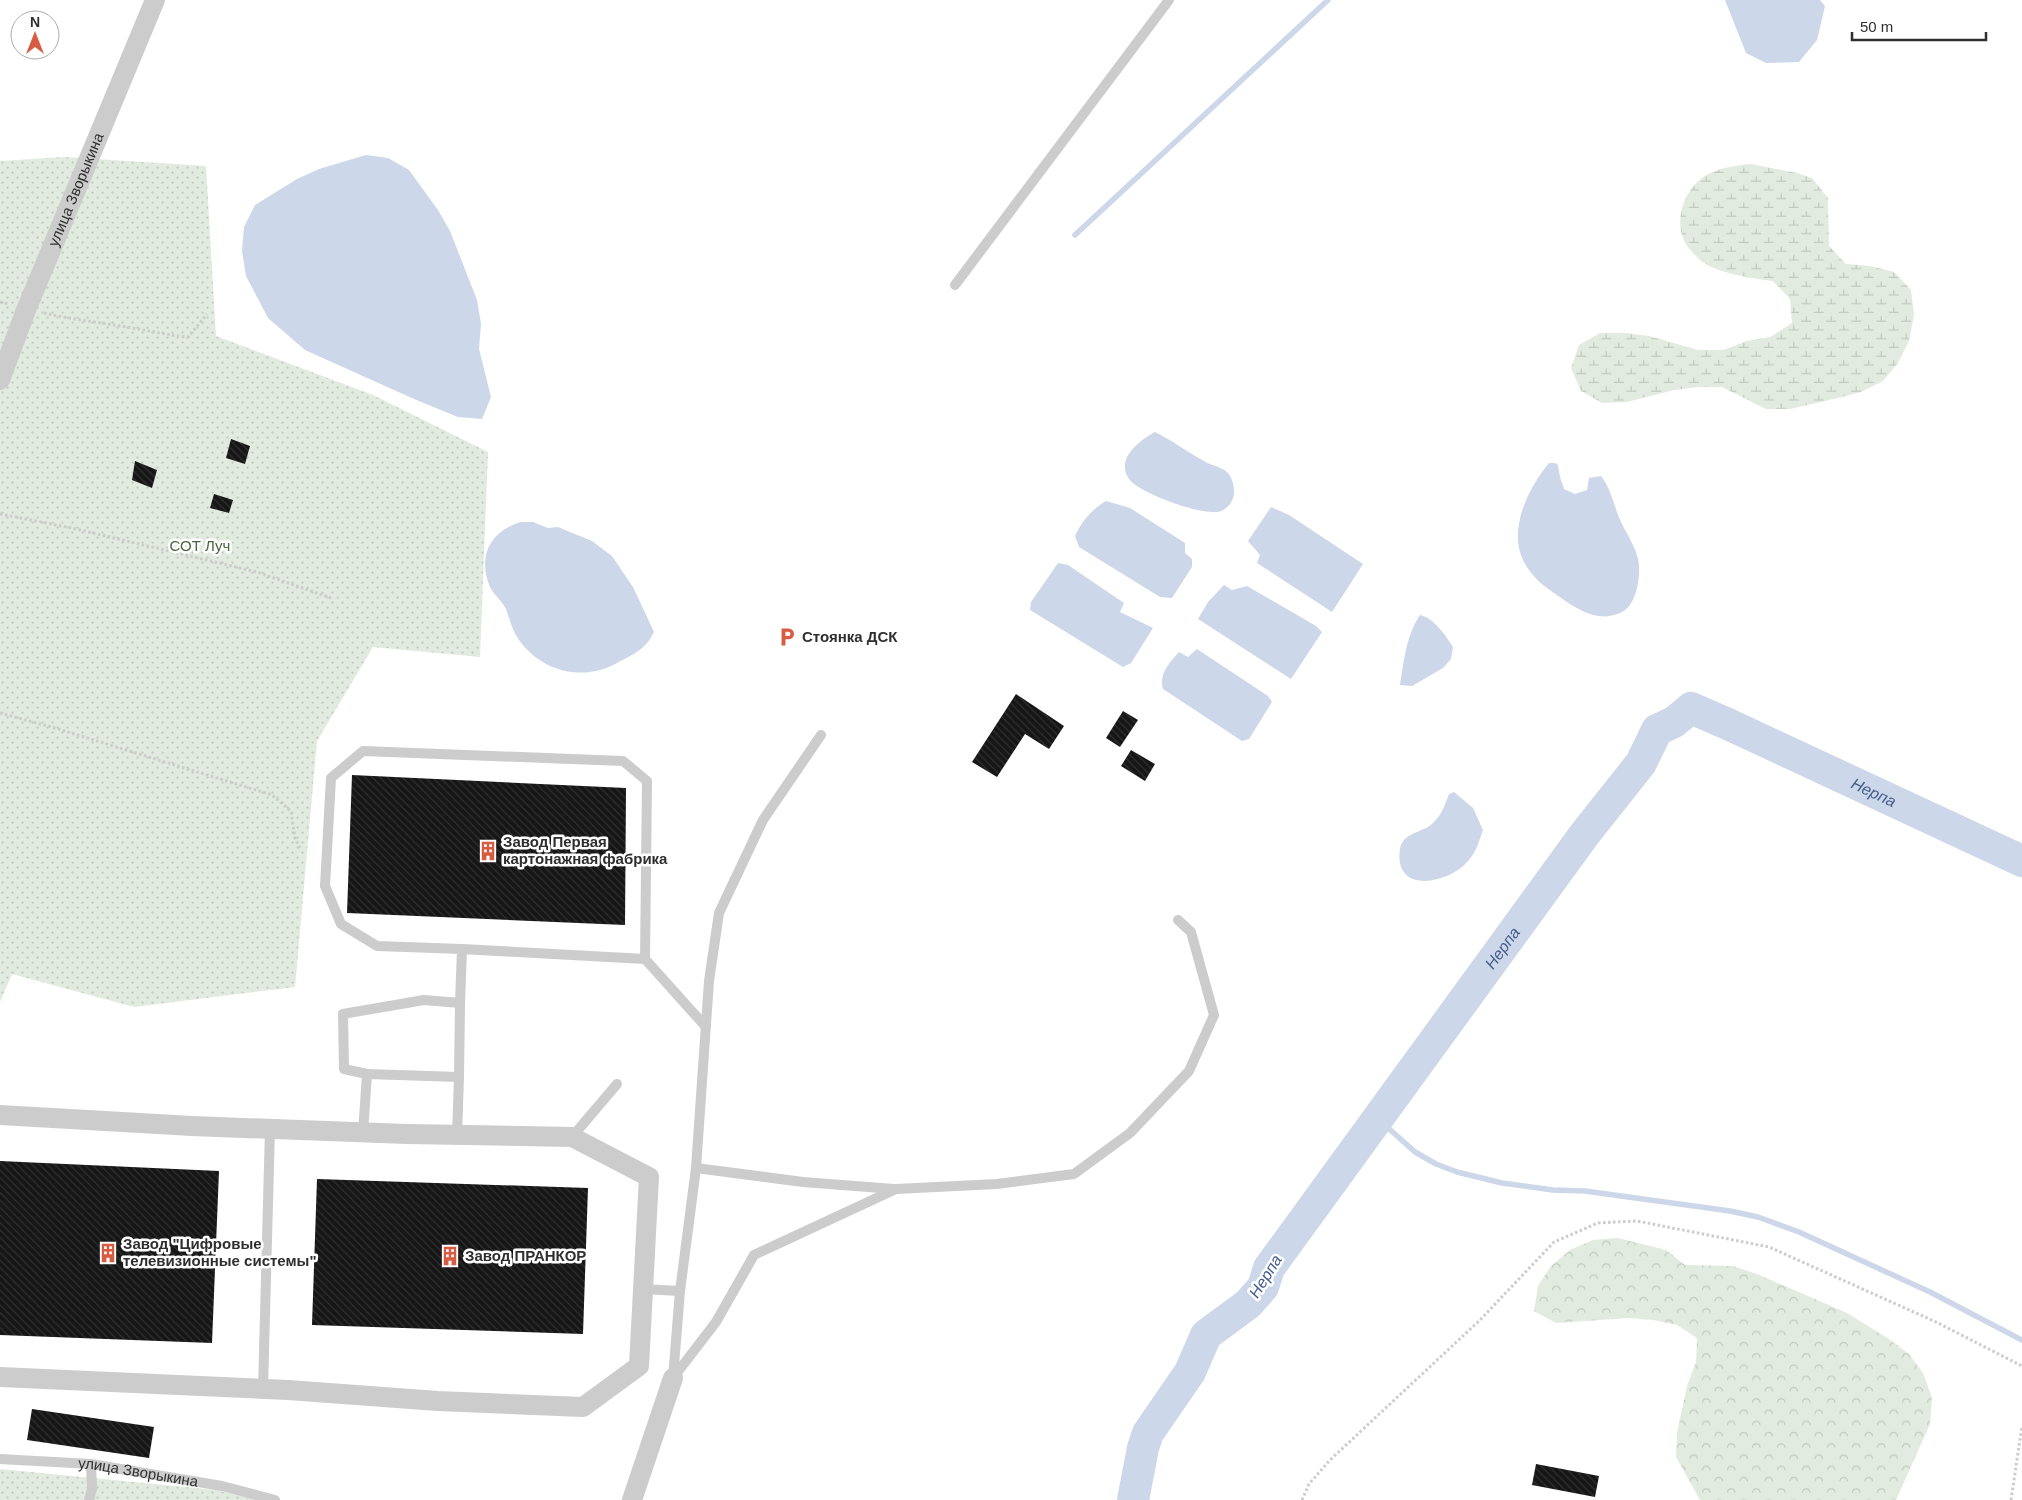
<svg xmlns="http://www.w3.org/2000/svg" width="2022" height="1500" viewBox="0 0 2022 1500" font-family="Arial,sans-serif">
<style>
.grass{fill:url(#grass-dots)}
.forest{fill:url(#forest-crowns)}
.wetland{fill:url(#wetland-marsh)}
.water{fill:#ccd7e9}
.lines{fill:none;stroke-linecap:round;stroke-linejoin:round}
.stream{stroke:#ccd7e9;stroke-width:5.5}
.river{stroke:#ccd7e9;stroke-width:32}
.building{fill:url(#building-back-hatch)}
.path{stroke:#ccc;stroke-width:3;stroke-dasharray:2.5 2.5;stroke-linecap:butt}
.service{stroke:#ccc;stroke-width:10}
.minor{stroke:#ccc;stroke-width:20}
.labels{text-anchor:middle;stroke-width:5;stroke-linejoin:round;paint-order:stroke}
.street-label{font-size:15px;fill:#2f2f2f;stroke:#fff}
.park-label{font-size:15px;fill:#496740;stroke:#fff}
.poi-label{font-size:15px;font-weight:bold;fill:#2f2f2f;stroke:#fff;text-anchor:start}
.water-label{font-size:16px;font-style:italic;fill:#445d8b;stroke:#fff}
</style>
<defs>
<pattern id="grass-dots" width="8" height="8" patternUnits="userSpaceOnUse" patternTransform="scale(1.25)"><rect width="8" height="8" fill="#e2ebdf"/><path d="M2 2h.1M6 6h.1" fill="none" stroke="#c2cac0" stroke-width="1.8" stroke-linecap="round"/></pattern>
<pattern id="forest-crowns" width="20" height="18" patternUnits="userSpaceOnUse" patternTransform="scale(1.25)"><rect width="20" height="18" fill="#e2ebdf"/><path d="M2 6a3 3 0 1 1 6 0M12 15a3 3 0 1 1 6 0" fill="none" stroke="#c2cac0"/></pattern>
<pattern id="wetland-marsh" width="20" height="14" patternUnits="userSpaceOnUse" patternTransform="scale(1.25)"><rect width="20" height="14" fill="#e2ebdf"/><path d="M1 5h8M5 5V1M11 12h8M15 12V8" fill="none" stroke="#c2cac0"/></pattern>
<pattern id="building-back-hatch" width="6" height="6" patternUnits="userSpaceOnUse" patternTransform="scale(1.25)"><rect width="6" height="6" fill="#161616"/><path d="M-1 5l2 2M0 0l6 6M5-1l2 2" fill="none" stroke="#303030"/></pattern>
</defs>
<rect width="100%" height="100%" fill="#fff"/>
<g class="grass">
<polygon points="64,157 206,166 216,336 373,395 488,452 480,657 373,647 317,741 295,987 134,1007 12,974 0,1002 0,161"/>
<polygon points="0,1469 216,1490 259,1500 0,1500"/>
</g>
<polygon class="forest" points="1618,1238 1666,1250 1685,1265 1733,1266 1757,1274 1847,1313 1889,1339 1909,1354 1923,1373 1932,1398 1930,1424 1896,1500 1700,1500 1676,1457 1677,1433 1687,1386 1696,1362 1697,1338 1677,1325 1653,1320 1629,1318 1556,1323 1534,1311 1538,1286 1551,1266 1570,1250 1593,1240"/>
<path class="wetland" d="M1750,164L1797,173L1812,178L1828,198L1829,246L1846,264L1870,266L1894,272L1911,290L1914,315L1909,341L1898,363L1883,381L1861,392L1838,398L1790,409H1766L1722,387H1698L1674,390L1627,402L1602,403L1581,391L1571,368L1579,345L1600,333H1625L1649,336L1698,350H1723L1747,341L1770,337L1792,323L1790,299L1773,281C1755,279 1714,273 1700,260C1696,256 1688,248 1685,243C1674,221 1683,192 1702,178C1716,168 1733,166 1750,164Z"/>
<g class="water">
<polygon points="1725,0 1820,0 1825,6 1817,40 1799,62 1766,63 1746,53"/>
<polygon points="366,155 388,158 409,170 438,210 450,231 477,300 481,324 479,349 491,397 482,419 458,417 414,399 305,350 268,318 246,276 242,251 244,227 255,205 297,179 319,169"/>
<path d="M1155,432C1172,440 1187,452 1204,461C1212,466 1221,466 1228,473C1232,478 1234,485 1234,491C1235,500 1227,511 1217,512C1198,514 1141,494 1129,479C1115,459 1140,440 1155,432Z"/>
<path d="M1549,463H1555L1558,465L1560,477L1564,489L1575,494L1587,490L1589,478L1601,476C1612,490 1614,508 1622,524C1628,536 1635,546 1638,559C1641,572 1638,595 1629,606C1625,612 1616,615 1609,616C1595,619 1575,608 1564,600C1550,590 1536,582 1527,567C1505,534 1527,490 1549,463Z"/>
<path d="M1106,501L1130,508L1185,543V553L1192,559V567L1172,598L1160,597L1079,547L1075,536C1082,521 1092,509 1106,501Z"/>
<polygon points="1271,507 1289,515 1363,564 1332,612 1257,563 1260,555 1248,541"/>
<path d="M521,522H533L548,528L558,527L592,541L612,556L633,587L654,632C646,649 634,654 617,663C583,682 542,672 519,640C512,630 510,620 506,609C502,601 494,595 490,587C477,556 490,531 521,522Z"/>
<polygon points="1058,563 1068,565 1124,603 1120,612 1153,628 1131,663 1123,667 1030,610 1031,602"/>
<polygon points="1224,585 1232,590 1247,586 1316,626 1322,632 1291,679 1198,619 1208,602"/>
<path d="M1420,615C1434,618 1446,636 1453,647L1451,659L1443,668L1412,686L1400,685C1404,661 1406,636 1420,615Z"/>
<path d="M1197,649L1268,696L1272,702L1249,739L1242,741L1163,689C1159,674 1169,663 1179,652L1188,657Z"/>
<path d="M1454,792L1473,808L1483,830C1479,841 1476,853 1468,861C1449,884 1393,895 1400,849C1403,832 1422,833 1432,824C1441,816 1445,805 1449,794Z"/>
</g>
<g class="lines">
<g class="stream">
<polyline points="1075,235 1328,0"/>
<polyline points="1377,1118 1415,1152 1436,1164 1457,1172 1502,1183 1553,1190 1585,1191 1730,1211 1758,1217 1799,1232 1930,1292 2022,1340"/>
</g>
<path class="river" id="s1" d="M1133,1500L1143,1448L1148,1433L1190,1372L1206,1335L1248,1304L1263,1287L1269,1268L1584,835L1641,763L1657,730L1674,722L1691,708L1730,725L2022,861"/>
</g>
<g class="building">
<polygon points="231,439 250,446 245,464 226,458"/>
<polygon points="135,461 157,470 152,488 132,480"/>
<polygon points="214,494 233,500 229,513 210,508"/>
<polygon points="1016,694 1064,726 1049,749 1025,734 997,777 972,762"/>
<polygon points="1123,711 1138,720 1120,747 1106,738"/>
<polygon points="1131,750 1155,764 1145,781 1121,766"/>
<polygon points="352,775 626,788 625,925 347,913"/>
<polygon points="0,1161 219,1171 212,1343 0,1335"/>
<polygon points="317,1179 588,1188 583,1334 312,1325"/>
<polygon points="32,1409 154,1427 149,1458 27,1440"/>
<polygon points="1536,1464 1599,1476 1595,1497 1532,1485"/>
</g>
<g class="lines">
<g class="path">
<polyline points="0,302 9,304"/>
<path d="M44,313C79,321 114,324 149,331C162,333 174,336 188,337L207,314"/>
<polyline points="0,514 72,528 257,572 331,598"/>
<polyline points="0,713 55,728 272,795 291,811 295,838 300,848"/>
<polyline points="1302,1500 1309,1484 1330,1460 1480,1320 1554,1242 1598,1223 1637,1221 1769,1247 1936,1322 2022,1366"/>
<polyline points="2011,1500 2022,1426"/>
</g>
<g class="service">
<polyline points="955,285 1169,0"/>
<polyline points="645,959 706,1027"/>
<polyline points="460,1003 462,949 645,959 647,781 623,761 363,751 331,778 325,886 341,924 377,946 462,949"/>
<polyline points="367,1074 344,1069 343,1014 424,1000 460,1003 459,1077"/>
<polyline points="363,1133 367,1074 459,1077 457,1135"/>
<polyline points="572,1137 617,1084"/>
<polyline points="696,1168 803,1182 894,1189"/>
<polyline points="643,1289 680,1291 673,1378"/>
<polyline points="680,1291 696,1168 709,981 719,913 763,820 821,735"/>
<polyline points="673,1378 716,1322 754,1255 896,1189 997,1184 1074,1174 1130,1133 1189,1071 1214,1015 1191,932 1178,920"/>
<polyline points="263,1389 270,1128"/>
<path id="s2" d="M0,1459L91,1464L222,1486L275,1500"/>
<polyline points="89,1500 92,1489 91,1464"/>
</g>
<g class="minor">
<path id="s3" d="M0,380L26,310L155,0"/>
<polyline points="0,1115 192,1126 407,1134 572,1137 649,1177 639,1366 583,1407 438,1401 288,1390 0,1377"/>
<polyline points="632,1500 673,1378"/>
</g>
</g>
<defs>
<symbol id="parking-bare" viewBox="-9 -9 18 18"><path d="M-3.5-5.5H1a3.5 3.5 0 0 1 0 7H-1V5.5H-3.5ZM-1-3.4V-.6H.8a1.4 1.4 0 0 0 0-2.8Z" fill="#d75c41" stroke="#fff" stroke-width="2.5" paint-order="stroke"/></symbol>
<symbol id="building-bare" viewBox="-9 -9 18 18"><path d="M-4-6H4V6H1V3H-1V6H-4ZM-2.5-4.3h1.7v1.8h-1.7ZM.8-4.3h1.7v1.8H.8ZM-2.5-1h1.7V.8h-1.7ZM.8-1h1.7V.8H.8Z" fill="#d75c41" stroke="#fff" stroke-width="2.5" paint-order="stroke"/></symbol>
</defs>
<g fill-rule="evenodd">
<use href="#parking-bare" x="773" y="623" width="28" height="28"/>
<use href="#building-bare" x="474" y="837" width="28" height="28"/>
<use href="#building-bare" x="94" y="1239" width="28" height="28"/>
<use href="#building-bare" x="436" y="1242" width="28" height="28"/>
</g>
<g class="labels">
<g class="street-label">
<text dy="5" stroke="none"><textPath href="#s3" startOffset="205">улица Зворыкина</textPath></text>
<text dy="5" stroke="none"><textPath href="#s2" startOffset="139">улица Зворыкина</textPath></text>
</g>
<g class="park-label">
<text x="200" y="551">СОТ Луч</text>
</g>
<g class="poi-label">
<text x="802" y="642">Стоянка ДСК</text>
<text x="503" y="847">Завод Первая<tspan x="503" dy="17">картонажная фабрика</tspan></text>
<text x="123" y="1249">Завод "Цифровые<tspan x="123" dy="17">телевизионные системы"</tspan></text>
<text x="465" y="1261">Завод ПРАНКОР</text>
</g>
<g class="water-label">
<text dy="6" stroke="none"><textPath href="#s1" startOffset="1184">Нерпа</textPath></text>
<text dy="6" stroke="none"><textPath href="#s1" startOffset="674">Нерпа</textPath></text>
<text transform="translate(1265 1276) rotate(-58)" y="6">Нерпа</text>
</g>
</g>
<g transform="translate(35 35)"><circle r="24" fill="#ffffff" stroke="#acacac"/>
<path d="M0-4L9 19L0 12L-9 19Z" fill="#d75c41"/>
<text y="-8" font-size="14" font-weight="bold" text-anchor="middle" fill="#2f2f2f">N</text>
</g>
<path d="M1852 32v8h134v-8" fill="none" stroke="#2f2f2f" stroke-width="2.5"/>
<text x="1860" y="32" font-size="15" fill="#2f2f2f" stroke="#ffffff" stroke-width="4" paint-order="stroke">50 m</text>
</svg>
